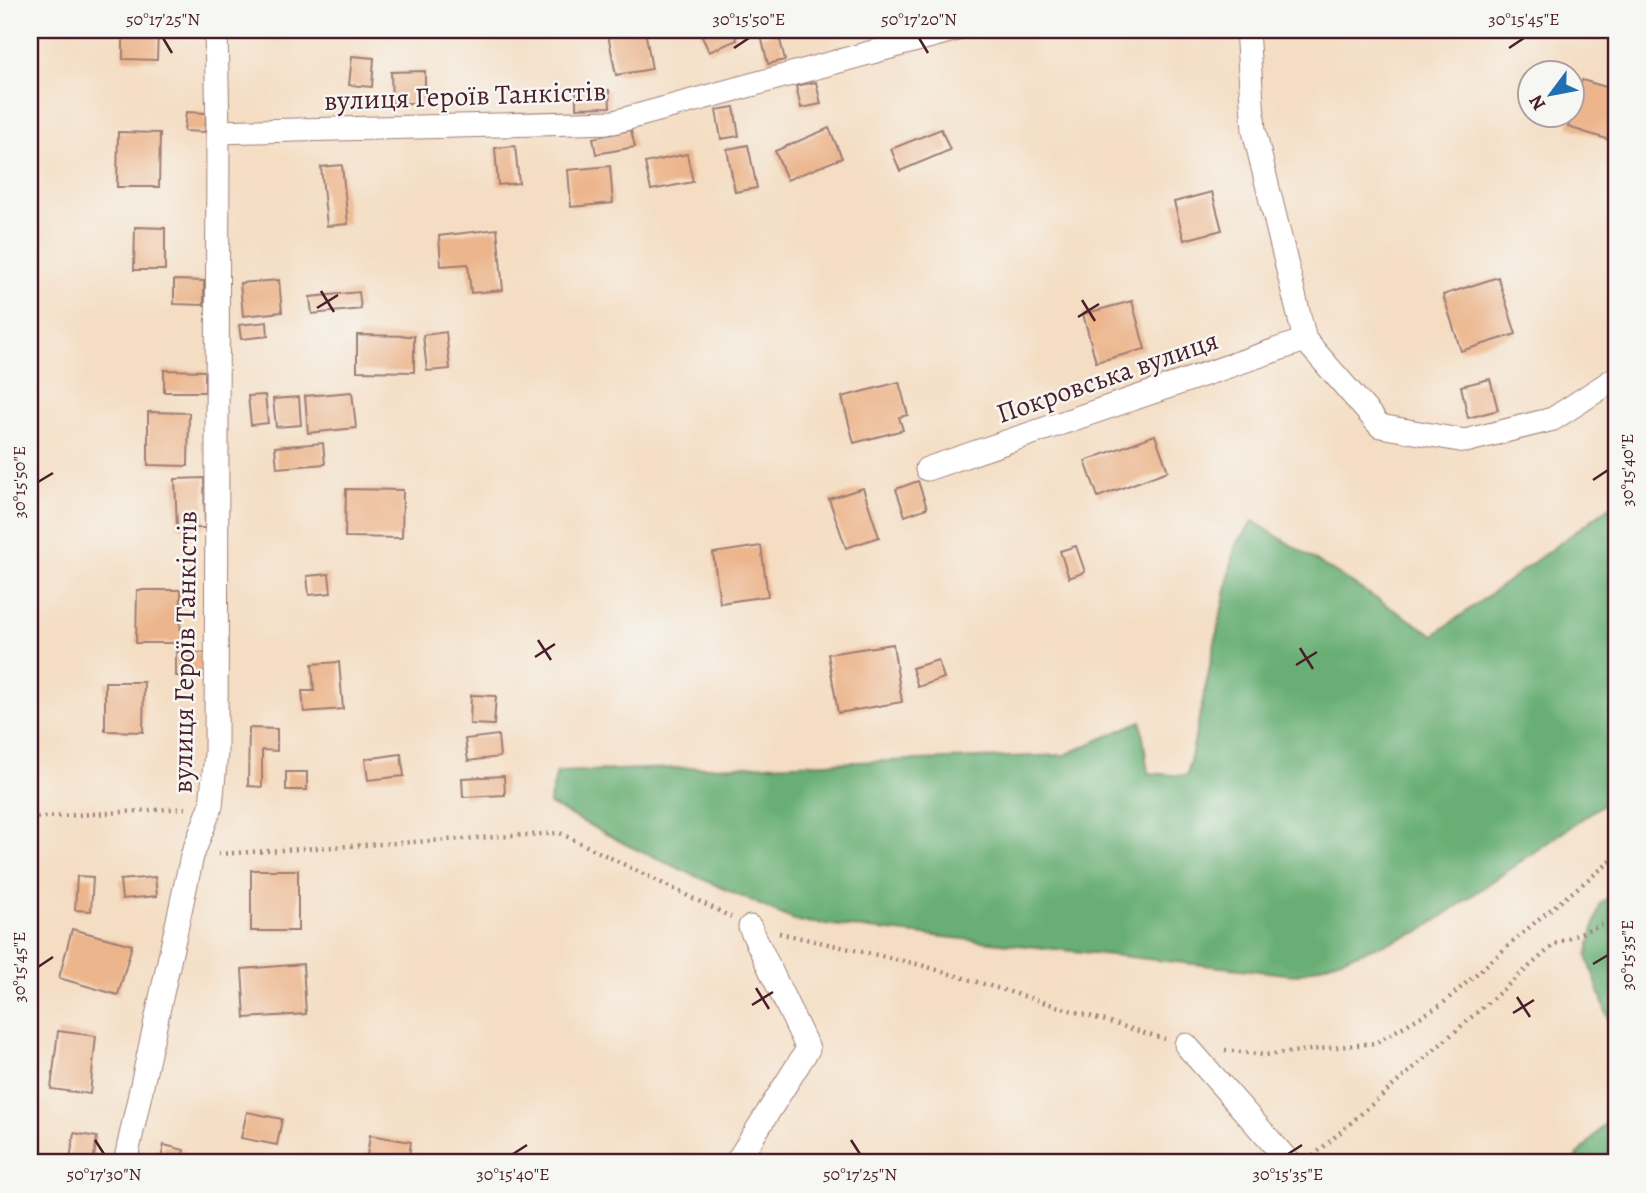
<svg xmlns="http://www.w3.org/2000/svg" width="1646" height="1193" viewBox="0 0 1646 1193" font-family="Alegreya,serif">
<style>
.forest{fill:#69af74;stroke:#5a6750;stroke-width:2}
.building{fill:#ecb58c}
.lines{fill:none;stroke-linecap:round;stroke-linejoin:round}
.minor-casing{stroke:#9f7e76;stroke-width:25}
.path{stroke:#9f7e76;stroke-width:4.5;stroke-dasharray:2 5;stroke-linecap:butt}
.minor{stroke:#fff;stroke-width:23}
.ticks{fill:none;stroke:#4a1f2b;stroke-width:2.5}
.labels{text-anchor:middle;stroke-width:5;stroke-linejoin:round;paint-order:stroke}
.street-label{font-size:28px;fill:#4a1f2b;stroke:#f6f6f2}
.neatline{fill:none;stroke:#4a1f2b;stroke-width:2.5}
.ticks-label{font-size:18px;text-anchor:middle;fill:#4a1f2b}
</style>
<rect width="100%" height="100%" fill="#f6f6f2"/>
<filter id="ink" filterUnits="userSpaceOnUse"><feTurbulence type="fractalNoise" baseFrequency=".0143" numOctaves="2"/><feDisplacementMap in="SourceGraphic" scale="14" xChannelSelector="R" yChannelSelector="G"/><feConvolveMatrix kernelMatrix="1 2 1 2 8 2 1 2 1" color-interpolation-filters="sRGB"/></filter>
<filter id="wash" filterUnits="userSpaceOnUse"><feTurbulence type="fractalNoise" baseFrequency=".00686" numOctaves="4" result="noise"/><feDisplacementMap in="SourceGraphic" scale="28" xChannelSelector="R" yChannelSelector="G"/><feGaussianBlur stdDeviation="1.57" result="paint"/><feColorMatrix in="noise" values="0 0 0 0 0 0 0 0 0 0 0 0 0 0 0 0 0 1.4 0 .05"/><feComposite in="paint" operator="in"/></filter>
<g filter="url(#wash)">
<rect width="100%" height="100%" fill="#f4ddc2"/>
<g class="forest">
<polygon points="1616,502 1616,795 1421,931 1295,975 796,921 629,846 549,804 557,772 1065,755 1141,721 1148,773 1187,776 1235,547 1253,521 1434,635"/>
<polygon points="1616,890 1616,1041 1587,956 1600,904"/>
<polygon points="1616,1111 1616,1163 1571,1163"/>
</g>
<g id="blocks">
<g class="building">
<polygon points="123,30 158,30 157,60 123,59"/>
<polygon points="607,30 645,30 652,69 616,75"/>
<polygon points="699,30 733,30 737,40 709,52"/>
<polygon points="778,32 785,60 768,64 761,36"/>
<polygon points="352,56 374,58 372,87 349,85"/>
<polygon points="425,71 425,103 392,103 391,72"/>
<polygon points="1582,80 1616,90 1616,130 1613,141 1568,127"/>
<polygon points="816,82 821,104 801,108 796,86"/>
<polygon points="609,90 610,107 576,108 576,91"/>
<polygon points="734,107 739,136 721,139 716,110"/>
<polygon points="186,112 206,113 205,132 184,131"/>
<polygon points="829,128 842,158 787,180 775,151"/>
<polygon points="941,129 950,150 900,171 891,149"/>
<polygon points="631,130 635,147 596,154 593,138"/>
<polygon points="118,132 160,133 159,187 117,187"/>
<polygon points="748,145 757,188 735,192 727,149"/>
<polygon points="515,146 519,183 498,185 495,148"/>
<polygon points="687,154 693,182 651,190 645,163"/>
<polygon points="342,165 348,224 327,226 321,167"/>
<polygon points="610,166 613,203 571,207 568,170"/>
<polygon points="1212,192 1222,230 1184,240 1174,202"/>
<polygon points="135,227 165,228 165,270 134,270"/>
<polygon points="497,229 503,290 471,293 468,264 441,266 439,236"/>
<polygon points="1498,277 1516,334 1461,351 1443,295"/>
<polygon points="174,280 204,281 204,305 174,304"/>
<polygon points="279,280 282,312 243,316 240,283"/>
<polygon points="359,292 361,309 312,314 310,297"/>
<polygon points="1132,301 1145,349 1096,362 1083,314"/>
<polygon points="267,322 268,336 241,339 239,325"/>
<polygon points="446,332 450,369 427,371 423,335"/>
<polygon points="357,335 414,336 414,372 357,371"/>
<polygon points="164,370 205,371 205,392 164,392"/>
<polygon points="1490,379 1498,410 1468,418 1461,386"/>
<polygon points="899,382 908,415 899,417 903,430 854,443 842,397"/>
<polygon points="352,392 356,428 308,433 305,396"/>
<polygon points="265,395 268,423 251,425 248,396"/>
<polygon points="299,397 301,425 276,427 273,399"/>
<polygon points="148,412 189,413 188,466 148,465"/>
<polygon points="1155,435 1168,471 1098,497 1085,461"/>
<polygon points="323,443 325,464 277,468 275,447"/>
<polygon points="204,478 205,528 177,528 175,479"/>
<polygon points="918,481 927,508 905,516 896,489"/>
<polygon points="863,488 879,537 846,548 829,499"/>
<polygon points="346,489 403,490 402,538 345,537"/>
<polygon points="761,546 768,596 720,603 713,553"/>
<polygon points="1076,546 1085,572 1069,578 1060,551"/>
<polygon points="329,574 331,593 309,595 307,576"/>
<polygon points="137,590 181,590 180,643 136,643"/>
<polygon points="893,644 902,702 838,713 828,654"/>
<polygon points="176,652 205,653 205,676 176,676"/>
<polygon points="938,660 944,678 918,687 912,668"/>
<polygon points="339,662 343,709 304,712 302,691 314,691 312,664"/>
<polygon points="105,682 144,682 143,732 105,731"/>
<polygon points="471,695 496,696 494,725 470,724"/>
<polygon points="249,728 277,729 277,751 262,750 262,787 248,786"/>
<polygon points="498,735 500,757 468,761 465,739"/>
<polygon points="401,754 404,776 368,780 365,759"/>
<rect x="286" y="772" width="21" height="18"/>
<polygon points="504,776 505,795 463,797 462,778"/>
<rect x="251" y="870" width="47" height="61"/>
<polygon points="77,876 93,877 91,911 75,910"/>
<polygon points="155,877 157,896 122,899 120,880"/>
<polygon points="72,929 132,945 118,995 59,978"/>
<polygon points="303,964 306,1014 245,1018 242,969"/>
<polygon points="58,1031 96,1036 90,1094 51,1089"/>
<polygon points="247,1112 282,1119 277,1145 241,1138"/>
<polygon points="74,1133 97,1137 93,1163 70,1160"/>
<polygon points="370,1135 411,1142 408,1163 366,1163"/>
<polygon points="164,1145 184,1150 181,1163 160,1163"/>
</g>
</g>
</g>
<g filter="url(#ink)">
<use href="#blocks" fill-opacity="0" stroke="#9f7e76" stroke-width="2"/>
<g class="lines">
<defs>
<g id="minor">
<polyline points="1247,30 1254,131 1305,340 1380,426 1465,441 1553,419 1616,378"/>
<polyline points="218,132 614,122 954,30"/>
<polyline points="927,469 1305,340"/>
<polyline points="1186,1045 1290,1163"/>
<polyline points="125,1163 192,856 211,806 216,753 218,132 216,30"/>
<polyline points="736,1163 808,1049 750,927"/>
</g>
</defs>
<use href="#minor" class="minor-casing"/>
<g class="path">
<polyline points="30,818 186,808"/>
<polyline points="218,854 560,833 731,917"/>
<polyline points="779,933 921,965 1165,1039"/>
<polyline points="1225,1050 1264,1055 1375,1043 1441,1005 1540,918 1616,857"/>
<polyline points="1313,1156 1555,944 1616,918"/>
</g>
<use href="#minor" class="minor"/>
</g>
</g>
<path class="ticks" d="M163,38L172,53M919,38L928,53M734,48L749,38M1509,48L1524,38M321,291L334,312M1082,300L1095,321M317,308L338,295M1078,317L1099,304M1593,480L1608,470M38,482L53,473M538,640L551,660M1300,648L1313,669M535,657L555,644M1296,665L1317,652M1593,964L1608,955M38,967L53,957M756,988L769,1009M1517,997L1530,1017M752,1005L773,992M1513,1013L1534,1000M95,1140L104,1154M851,1140L860,1154M513,1154L527,1145M1288,1154L1302,1145"/>
<g class="labels">
<g class="street-label">
<text transform="translate(465 95) rotate(-2)" y="10">вулиця Героїв Танкістів</text>
<text transform="translate(1107 376) rotate(-19)" y="10">Покровська вулиця</text>
<text transform="translate(184 652) rotate(-89)" y="10">вулиця Героїв Танкістів</text>
</g>
</g>
<rect width="1646" height="1193" fill="none" stroke="#f6f6f2" stroke-width="77"/>
<g transform="translate(1551 94) rotate(238)"><circle r="33" fill="#f6f6f2" stroke="#b1a0a2" stroke-width="2"/>
<path d="M0-5L12 26L0 18L-12 26Z" fill="#1f6fb2"/>
<text y="-10" font-size="19" font-weight="bold" text-anchor="middle" fill="#4a1f2b">N</text>
</g>
<rect x="38" y="38" width="1570" height="1116" class="neatline"/>
<g class="ticks-label">
<text x="163" y="25">50°17'25"N</text>
<text x="749" y="25">30°15'50"E</text>
<text x="919" y="25">50°17'20"N</text>
<text x="1524" y="25">30°15'45"E</text>
<text transform="translate(1627 470) rotate(-90)" y="6">30°15'40"E</text>
<text transform="translate(19 482) rotate(-90)" y="6">30°15'50"E</text>
<text transform="translate(1627 955) rotate(-90)" y="6">30°15'35"E</text>
<text transform="translate(19 967) rotate(-90)" y="6">30°15'45"E</text>
<text x="104" y="1180">50°17'30"N</text>
<text x="513" y="1180">30°15'40"E</text>
<text x="860" y="1180">50°17'25"N</text>
<text x="1288" y="1180">30°15'35"E</text>
</g>
</svg>
